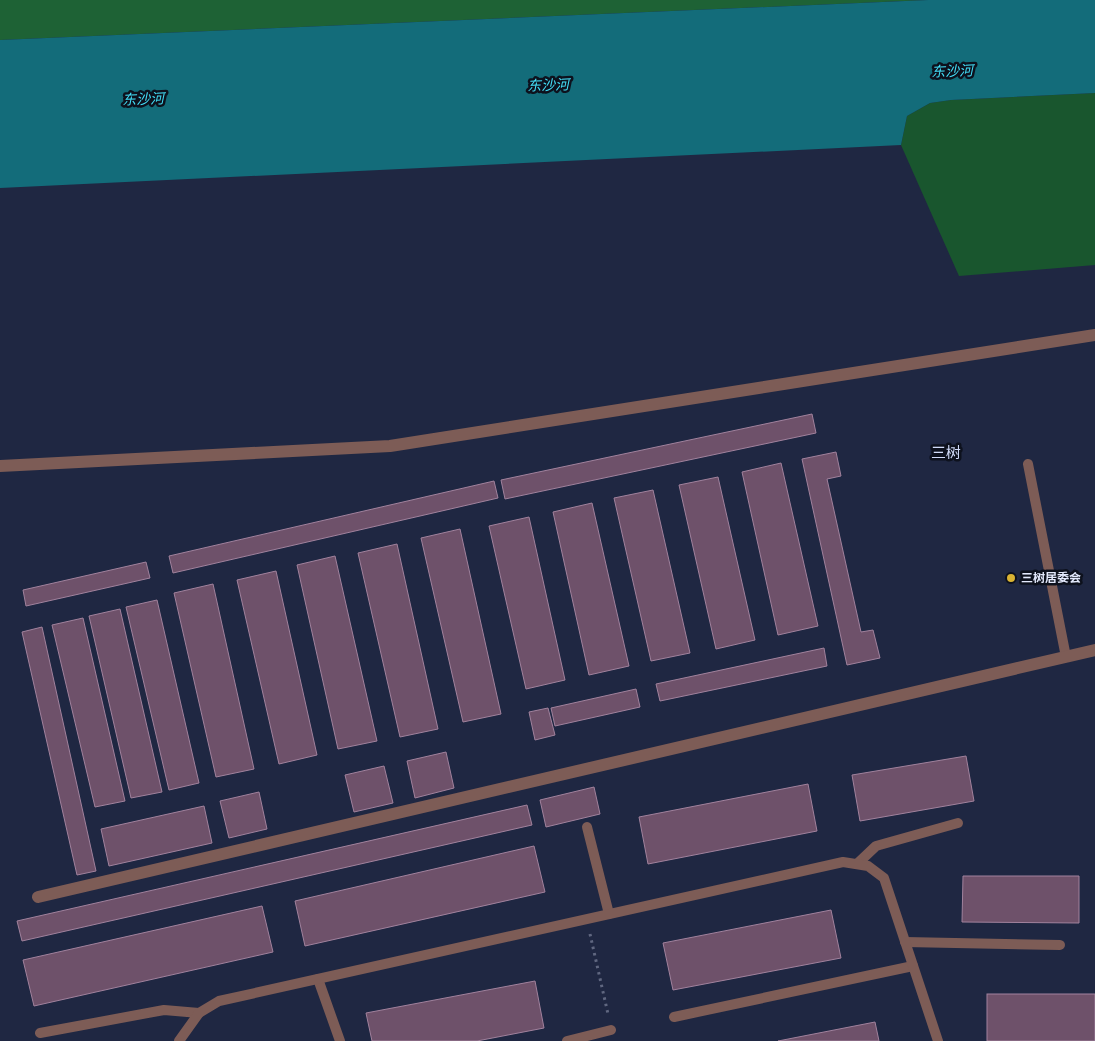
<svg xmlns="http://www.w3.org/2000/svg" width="1095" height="1041" viewBox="0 0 1095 1041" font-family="Roboto,'Noto Sans SC',sans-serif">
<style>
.green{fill:#19562e}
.forest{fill:#1e6235}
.water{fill:#136c7a}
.building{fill:#6e516a;stroke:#a1829d}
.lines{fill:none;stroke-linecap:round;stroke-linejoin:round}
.path{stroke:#606780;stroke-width:3;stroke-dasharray:2.5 4;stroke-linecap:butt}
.service{stroke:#7d5c56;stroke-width:10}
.minor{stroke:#7d5c56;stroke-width:12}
.poi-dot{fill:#dab333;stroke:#0d111d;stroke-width:2}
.labels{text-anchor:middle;stroke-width:5;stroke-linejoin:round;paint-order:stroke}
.poi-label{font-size:12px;font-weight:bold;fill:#e4eafd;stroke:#0d111d;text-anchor:start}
.water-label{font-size:14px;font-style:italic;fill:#43dff8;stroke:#0d111d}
.quarter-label{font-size:15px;fill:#d1dbf9;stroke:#0d111d}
</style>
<rect width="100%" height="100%" fill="#1f2742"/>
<polygon class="green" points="1095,93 1095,265 959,276 901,145 907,116 930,103 951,100"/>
<polygon class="forest" points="0,0 928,0 0,40"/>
<polygon class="water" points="928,0 1095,0 1095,93 951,100 930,103 907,116 901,145 0,188 0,40"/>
<g class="building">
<polygon points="812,414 816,433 505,499 501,480"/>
<polygon points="836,452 841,476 827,479 861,632 873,630 880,658 847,665 802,459"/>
<polygon points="781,463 818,626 778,635 742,472"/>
<polygon points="718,477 755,640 716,649 679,485"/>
<polygon points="494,481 498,498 173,573 169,556"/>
<polygon points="653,490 690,653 651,661 614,498"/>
<polygon points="592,503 629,666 589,675 553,512"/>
<polygon points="529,517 565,680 526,689 489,526"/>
<polygon points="460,529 501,714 463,722 421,538"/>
<polygon points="397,544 438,729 400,737 358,553"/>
<polygon points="335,556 377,741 338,749 297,565"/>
<polygon points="146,562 150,578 26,606 23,590"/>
<polygon points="276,571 317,755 279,764 237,580"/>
<polygon points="213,584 254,769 216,777 174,593"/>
<polygon points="157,600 199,783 169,790 126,607"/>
<polygon points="120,609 162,792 131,798 89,616"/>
<polygon points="83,618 125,801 95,807 52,625"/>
<polygon points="42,627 96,871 77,875 22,632"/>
<polygon points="824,648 827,666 660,701 656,684"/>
<polygon points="636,689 640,707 555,726 551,708"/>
<polygon points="548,708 555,735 535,740 529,712"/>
<polygon points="446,752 454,788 415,798 407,761"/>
<polygon points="966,756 974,801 860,821 852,775"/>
<polygon points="384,766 393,803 354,812 345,775"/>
<polygon points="808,784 817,831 648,864 639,817"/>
<polygon points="594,787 600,814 546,827 540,800"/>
<polygon points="259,792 267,829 229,838 220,801"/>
<polygon points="527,805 532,825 22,941 17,921"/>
<polygon points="204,806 212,843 109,866 101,829"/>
<polygon points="534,846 545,892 305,946 295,901"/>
<polygon points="963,876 1079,876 1079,923 962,922"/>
<polygon points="262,906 273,952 34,1006 23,960"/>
<polygon points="831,910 841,958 673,990 663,943"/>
<polygon points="535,981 544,1028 477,1041 372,1041 366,1013"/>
<rect x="987" y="994" width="108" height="47"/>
<polygon points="875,1022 879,1041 778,1041"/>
</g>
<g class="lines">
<polyline class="path" points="590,934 608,1014"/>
<g class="service">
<polyline points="1028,464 1066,657"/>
<polyline points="587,827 609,914"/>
<polyline points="857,864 876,846 958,823"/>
<polyline points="905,942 1060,945"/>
<polyline points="318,979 340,1041"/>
<polyline points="674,1017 913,966"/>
<polyline points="40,1033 164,1010 199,1013"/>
<polyline points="179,1041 199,1013 219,1001 843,862 868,866 884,878 938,1041"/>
<polyline points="567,1041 611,1030"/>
</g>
<g class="minor">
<polyline points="0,466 390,446 1095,335"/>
<polyline points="38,897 1095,650"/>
</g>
</g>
<circle class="poi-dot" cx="1011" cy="578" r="5"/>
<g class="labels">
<g class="poi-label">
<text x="1021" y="582">三树居委会</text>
</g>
<g class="water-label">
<text transform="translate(952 71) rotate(-2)" y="5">东沙河</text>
<text transform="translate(548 85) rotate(-2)" y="5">东沙河</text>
<text transform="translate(143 99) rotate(-2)" y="5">东沙河</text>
</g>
<g class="quarter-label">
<text x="946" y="458">三树</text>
</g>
</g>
</svg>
